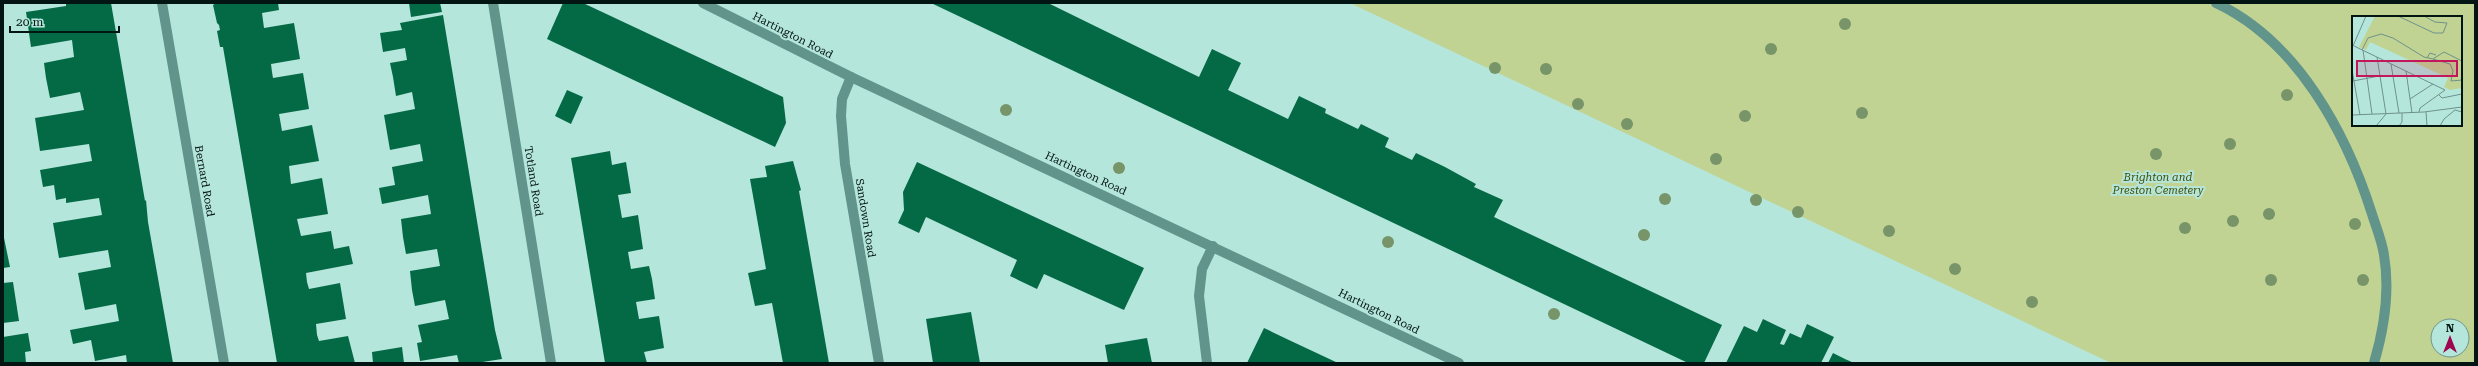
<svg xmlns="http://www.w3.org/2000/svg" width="2478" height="366" viewBox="0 0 2478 366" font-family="'Roboto Serif',serif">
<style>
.green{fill:#c1d393;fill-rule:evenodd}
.building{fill:#046945}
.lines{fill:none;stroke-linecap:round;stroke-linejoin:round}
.minor{stroke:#61948a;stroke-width:10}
.tree{fill:#779569}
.labels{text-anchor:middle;stroke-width:4;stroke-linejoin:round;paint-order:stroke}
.street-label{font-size:11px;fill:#031512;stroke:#b5e6dc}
.park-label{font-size:11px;font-style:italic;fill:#44520b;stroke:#b5e6dc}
.inset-road{fill:none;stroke:#6e928b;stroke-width:1}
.view{fill:#c2185b;fill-opacity:0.15;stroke:#c2185b;stroke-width:2}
.inset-edge{fill:none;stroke:#031512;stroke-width:2}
</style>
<rect width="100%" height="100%" fill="#b5e6dc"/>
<path class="green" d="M1350,3H2475V363H2111ZM2353,17H2461V125H2353ZM2438,326H2462V350H2438Z"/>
<g class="building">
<polygon points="66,3 111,3 145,201 146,200 148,222 173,363 127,363 126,355 95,361 91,340 73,344 70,330 119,321 116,304 85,310 78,273 111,267 108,250 59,258 53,223 102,215 99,198 66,203 66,198 56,200 54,185 43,187 40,170 92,161 89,144 40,151 35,118 84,110 80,92 50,98 46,78 44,63 74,57 72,40 31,47 26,12 66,6"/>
<polygon points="216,3 278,3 279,10 262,13 264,28 294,23 300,59 271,64 272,72 273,78 303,73 309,109 279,114 282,131 312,125 319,161 289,166 291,184 322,178 328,214 297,219 301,236 331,231 334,249 349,246 353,264 306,273 307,282 309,289 340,283 346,319 316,324 317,335 319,341 348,336 355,363 277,363 223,47 220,47 217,31 220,30 219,25 217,23 213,5"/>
<polygon points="409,3 440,3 442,12 411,17"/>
<polygon points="563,3 583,3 783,97 786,123 775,147 547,39"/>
<polygon points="931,3 1048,3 1199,77 1212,49 1241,63 1228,90 1288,119 1299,96 1326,109 1325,113 1358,129 1361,124 1389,138 1385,147 1412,160 1416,153 1445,167 1476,184 1474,187 1503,200 1494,217 1722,325 1704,363 1688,363"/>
<polygon points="443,15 495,330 502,359 476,363 459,363 457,355 420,361 417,343 422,342 418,325 449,319 445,300 415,306 412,290 410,271 440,266 437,249 406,254 403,237 401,219 431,214 428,195 382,204 379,188 395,185 392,167 423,161 420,144 390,150 384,115 415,109 412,92 396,96 393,77 390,63 407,60 405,48 383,52 380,33 402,30 400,23"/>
<polygon points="567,90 583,97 571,124 555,116"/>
<polygon points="610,151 612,165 626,162 631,193 618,195 622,218 638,215 643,249 628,252 631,269 649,266 652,279 655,299 636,302 639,319 659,316 664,348 644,352 647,363 605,363 571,158"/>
<polygon points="793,161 801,190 799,191 829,363 783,363 772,303 755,306 748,273 766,269 750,179 767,177 765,166"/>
<polygon points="917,162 1144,268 1124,310 1044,274 1037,289 1010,276 1017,260 926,217 919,233 898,223 904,210 903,192"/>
<polygon points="3,233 10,267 3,268"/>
<polygon points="13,282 19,321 3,323 3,283"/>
<polygon points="971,312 980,363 933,363 926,319"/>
<polygon points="1763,319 1786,330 1780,344 1784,345 1790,333 1801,338 1807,324 1834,337 1821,363 1726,363 1744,326 1757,332"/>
<polygon points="1264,328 1291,341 1338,363 1247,363"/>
<polygon points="28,333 31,351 25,352 26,363 3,363 3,337"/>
<polygon points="1147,338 1152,363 1108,363 1105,345"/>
<polygon points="402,347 404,363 373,363 372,352"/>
<polygon points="1833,353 1845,359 1854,363 1828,363"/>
</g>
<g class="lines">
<g class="minor">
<polyline points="162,3 224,363"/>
<polyline points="493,3 551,363"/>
<polyline points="703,3 851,77 1459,363"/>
<path d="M2216,3C2297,41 2346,132 2372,214C2376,227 2382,241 2384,255C2390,290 2384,329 2374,363"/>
<polyline points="851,77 842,99 841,116 845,164 879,363"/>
<polyline points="1207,363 1199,296 1202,269 1213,246"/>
</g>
</g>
<g class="tree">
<circle cx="1845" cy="24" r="6"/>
<circle cx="1771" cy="49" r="6"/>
<circle cx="1495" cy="68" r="6"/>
<circle cx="1546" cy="69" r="6"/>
<circle cx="2287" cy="95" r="6"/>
<circle cx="1578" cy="104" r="6"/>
<circle cx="1006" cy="110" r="6"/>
<circle cx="1862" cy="113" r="6"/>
<circle cx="1745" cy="116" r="6"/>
<circle cx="1627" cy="124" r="6"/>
<circle cx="2230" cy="144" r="6"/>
<circle cx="2156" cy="154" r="6"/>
<circle cx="1716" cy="159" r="6"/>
<circle cx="1119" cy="168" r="6"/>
<circle cx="1665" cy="199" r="6"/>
<circle cx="1756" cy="200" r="6"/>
<circle cx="1798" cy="212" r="6"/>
<circle cx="2269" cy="214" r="6"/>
<circle cx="2233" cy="221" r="6"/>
<circle cx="2355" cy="224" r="6"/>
<circle cx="2185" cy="228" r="6"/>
<circle cx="1889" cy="231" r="6"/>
<circle cx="1644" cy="235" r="6"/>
<circle cx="1388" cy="242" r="6"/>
<circle cx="1955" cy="269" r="6"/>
<circle cx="2271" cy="280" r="6"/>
<circle cx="2363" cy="280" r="6"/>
<circle cx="2032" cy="302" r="6"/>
<circle cx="1554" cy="314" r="6"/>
</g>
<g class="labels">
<g class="street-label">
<text transform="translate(793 35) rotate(27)" y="4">Hartington Road</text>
<text transform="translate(1086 173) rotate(25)" y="4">Hartington Road</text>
<text transform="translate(205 181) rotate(80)" y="4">Bernard Road</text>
<text transform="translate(534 181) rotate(81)" y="4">Totland Road</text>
<text transform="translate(866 218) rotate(81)" y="4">Sandown Road</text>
<text transform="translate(1379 311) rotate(26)" y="4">Hartington Road</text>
</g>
<g class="park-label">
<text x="2158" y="181">Brighton and<tspan x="2158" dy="13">Preston Cemetery</tspan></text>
</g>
</g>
<g transform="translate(2352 16)">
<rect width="110" height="110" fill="#b5e6dc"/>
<path d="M23,0H110V72L98,74L92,71L96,62L18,26L14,34L7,31Z" fill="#c1d393"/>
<path class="inset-road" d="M46,0L82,17H91L95,7M72,0L83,6L95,7M0,29L93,74L68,92L67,96M1,30L14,0M10,34L16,22L29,18L41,22L72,41L81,43L92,36L110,45M11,34L20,98M25,41L34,98M75,42L78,37L84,39M81,43L98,48L101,55L99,65L110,64M39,48L47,97M0,54L8,99M54,55L60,97M1,65L27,60M87,79L90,82L110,78M58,83L81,68M74,96L75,110M0,99L72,96L110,91M24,110L34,98M47,110L50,106V97M88,110L92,103L103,94L110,96"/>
<path class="view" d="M5,45H105V60H5Z"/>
<rect width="110" height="110" class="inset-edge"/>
</g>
<rect width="2478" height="366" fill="none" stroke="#031512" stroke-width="8"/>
<g transform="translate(2450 338)"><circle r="19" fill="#b5e6dc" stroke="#6e928b"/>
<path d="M0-3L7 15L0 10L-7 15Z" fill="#9d054f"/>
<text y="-6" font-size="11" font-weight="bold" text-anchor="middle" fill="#031512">N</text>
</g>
<path d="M10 26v6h109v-6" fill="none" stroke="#031512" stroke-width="2"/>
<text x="16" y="26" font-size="12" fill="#031512" stroke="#b5e6dc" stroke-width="3" paint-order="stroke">20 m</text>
</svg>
